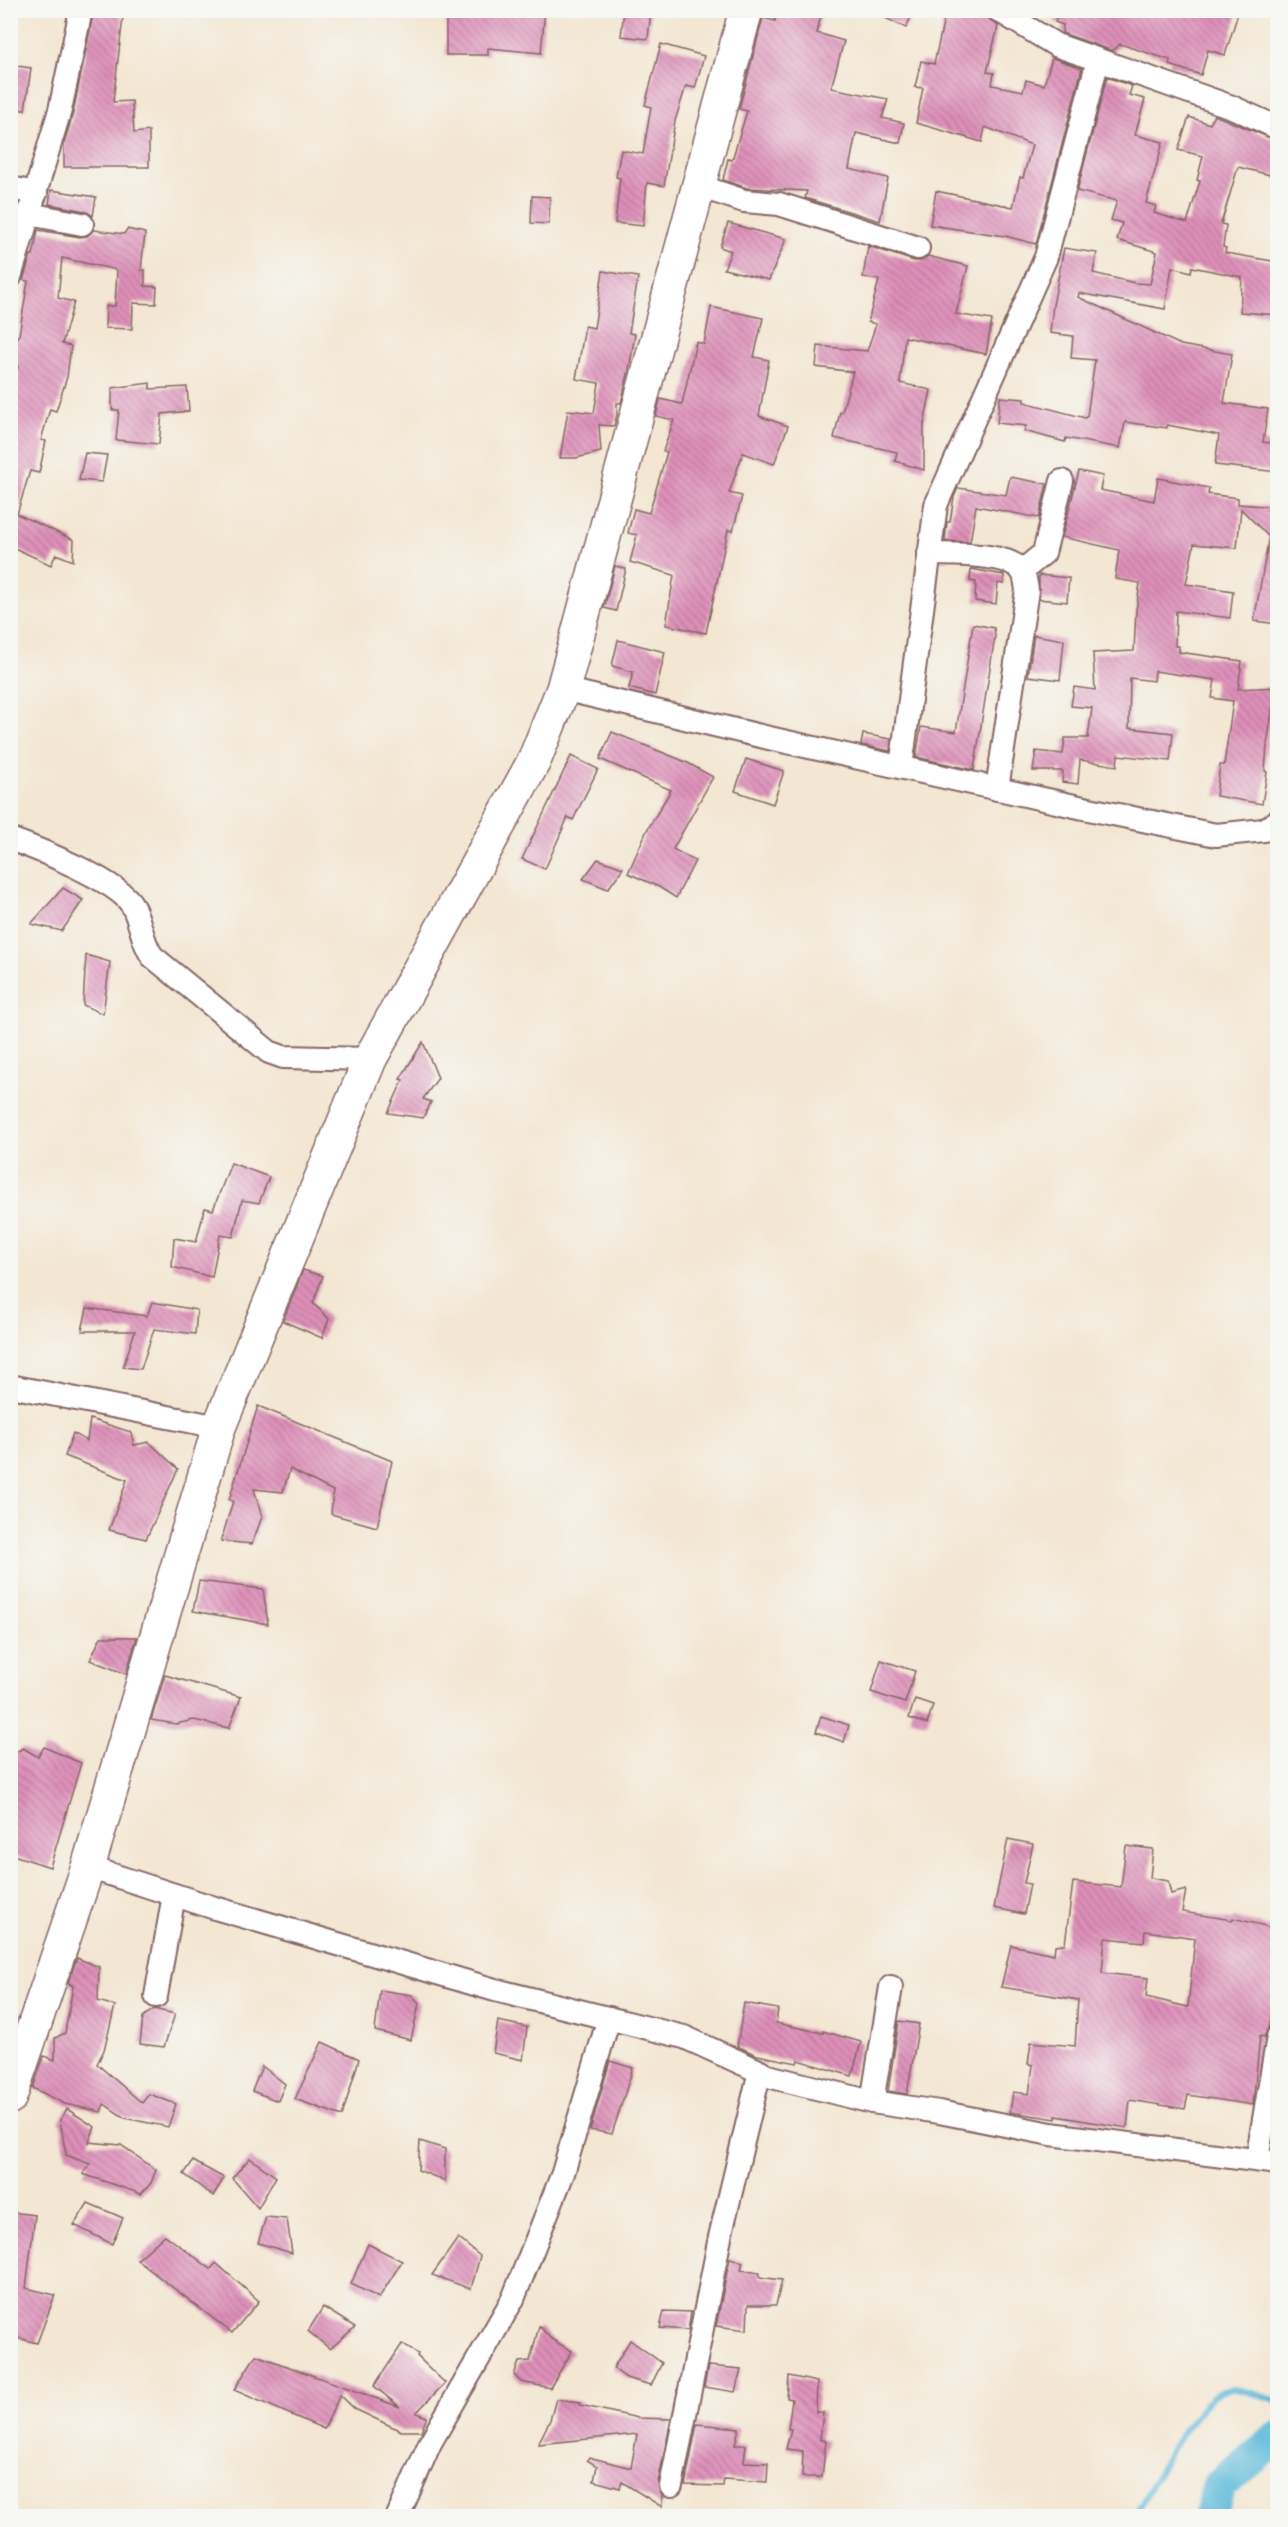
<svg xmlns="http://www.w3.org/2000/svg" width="1288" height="2527" viewBox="0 0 1288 2527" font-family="'Indie Flower',sans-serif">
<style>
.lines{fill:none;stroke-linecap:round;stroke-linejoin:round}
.stream{stroke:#5ab9d9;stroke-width:6}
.river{stroke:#5ab9d9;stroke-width:34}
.building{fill:url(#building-back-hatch);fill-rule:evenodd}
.street-casing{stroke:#856565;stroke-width:26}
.primary-casing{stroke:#856565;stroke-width:36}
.street{stroke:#fff;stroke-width:22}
.primary{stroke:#fff;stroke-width:33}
</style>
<defs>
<pattern id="building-back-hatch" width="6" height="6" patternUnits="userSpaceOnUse" patternTransform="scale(1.5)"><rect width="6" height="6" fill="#de90b9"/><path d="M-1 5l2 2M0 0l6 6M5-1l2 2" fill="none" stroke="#b67597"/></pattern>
</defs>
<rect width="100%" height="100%" fill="#f6f6f2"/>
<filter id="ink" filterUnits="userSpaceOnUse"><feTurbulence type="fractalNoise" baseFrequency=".0167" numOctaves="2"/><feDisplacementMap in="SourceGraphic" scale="12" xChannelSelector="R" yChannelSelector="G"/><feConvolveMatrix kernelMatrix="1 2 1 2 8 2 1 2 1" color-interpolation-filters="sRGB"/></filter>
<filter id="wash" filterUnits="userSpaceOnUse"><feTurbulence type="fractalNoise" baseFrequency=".008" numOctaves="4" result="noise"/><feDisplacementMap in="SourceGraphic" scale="24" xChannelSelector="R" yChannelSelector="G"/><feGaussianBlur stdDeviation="1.35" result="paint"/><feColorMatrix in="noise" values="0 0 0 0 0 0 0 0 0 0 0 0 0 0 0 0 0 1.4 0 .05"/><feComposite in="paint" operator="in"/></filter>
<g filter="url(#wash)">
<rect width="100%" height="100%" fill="#f3e6d2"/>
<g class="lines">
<path class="stream" d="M1135,2516C1151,2488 1197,2388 1233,2389C1247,2390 1264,2397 1278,2402"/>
<polyline class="river" points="1210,2516 1219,2485 1278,2438"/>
</g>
<g id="blocks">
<g class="building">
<polygon points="94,10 121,10 120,17 123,17 113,102 132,101 134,133 149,131 149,167 64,167 64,144 73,113"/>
<polygon points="446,10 545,10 541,53 488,48 488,55 446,55"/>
<polygon points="624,10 651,10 648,39 621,36"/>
<polygon points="777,10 822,10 817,33 844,41 831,88 888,99 882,118 904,123 900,143 856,133 849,169 888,178 880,221 805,198 807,191 747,188 723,180 728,159 732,160 747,111 739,109 763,18 775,21"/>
<polygon points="869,10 914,10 906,28"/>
<polygon points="946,10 985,12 987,17 998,26 987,72 994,73 992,85 1023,91 1026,80 1044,85 1052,58 1082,68 1036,244 1005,236 930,225 936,191 1013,207 1020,177 1023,178 1032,145 985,127 982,142 916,123 923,88 915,87 921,61 934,64"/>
<polygon points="1059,10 1239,10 1225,55 1208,50 1201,75 1169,65 1170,60 1120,44 1113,51 1062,33 1063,25 1055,22"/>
<polygon points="661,44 704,56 695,88 686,86 675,121 664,186 647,183 643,226 615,223 620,178 616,177 621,150 643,154 651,107 645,105"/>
<polygon points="10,65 31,68 25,110 10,109"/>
<polygon points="1107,77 1132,86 1129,95 1145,99 1135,135 1163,142 1146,203 1156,206 1154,213 1187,223 1200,181 1197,180 1203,156 1178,150 1189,117 1210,124 1214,115 1278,141 1278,177 1238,167 1221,224 1226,225 1223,247 1226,248 1225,253 1278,262 1278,315 1240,312 1242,277 1192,267 1191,272 1172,267 1165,309 1079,293 1078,297 1181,345 1232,354 1224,403 1268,409 1263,442 1278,444 1278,472 1215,465 1219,435 1167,425 1167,428 1125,422 1120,448 1066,438 1065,442 1024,431 1026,426 997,423 1000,397 1024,399 1024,402 1085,418 1087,416 1095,360 1071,358 1073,336 1050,333 1053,305 1064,248 1097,253 1093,273 1135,283 1150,284 1157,252 1117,240 1122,223 1111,220 1117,201 1077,191"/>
<polygon points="51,190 96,197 93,216 85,211 49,204"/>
<polygon points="532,196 550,197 549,224 531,223"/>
<polygon points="728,223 786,239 769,280 724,269 731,251 720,247"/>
<polygon points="127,229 145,233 141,270 145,270 145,286 157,287 156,304 133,303 132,329 105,328 106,306 115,306 117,270 62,258 58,298 74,302 62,344 71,346 67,377 56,411 50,409 41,440 46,441 39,473 30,471 17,514 74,540 73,561 56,554 51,565 10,546 10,474 17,453 10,452 10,389 19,365 10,354 10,346 19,335 28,281 23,280 31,255 33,255 38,230 80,237 87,236 94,230 124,234"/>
<polygon points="868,246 914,261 921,261 928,256 968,266 956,314 992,320 986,354 905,337 900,383 931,390 924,424 924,470 895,461 897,452 834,438 840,412 842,412 853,372 816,367 818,346 867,351 876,324 868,322 879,280 863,277"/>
<polygon points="603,271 638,277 629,333 635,334 629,370 621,403 617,403 617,415 614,426 599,425 601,452 576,458 560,458 568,410 594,413 599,383 576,379 585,326 594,328"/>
<polygon points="711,307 763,318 754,357 769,360 759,416 788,426 774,464 743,453 729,493 742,496 733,531 728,530 706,633 666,625 674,575 630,562 637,535 628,533 634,509 649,513 667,452 663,451 674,420 656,416 660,399 682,404 696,342 704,344"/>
<polygon points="150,383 150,389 187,387 189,411 162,414 159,444 116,440 119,410 112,410 112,388"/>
<polygon points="85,453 107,455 102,482 79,480"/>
<polygon points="1079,471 1103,476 1100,490 1154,501 1158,478 1209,488 1208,494 1238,498 1238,504 1278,507 1278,624 1254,621 1269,537 1241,509 1237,548 1194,544 1186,584 1233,591 1230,618 1176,611 1175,646 1179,646 1179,652 1242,661 1238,689 1278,687 1278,705 1273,705 1267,745 1265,771 1267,772 1262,804 1216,796 1220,765 1224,765 1233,701 1212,698 1215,680 1155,671 1154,681 1130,678 1129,728 1173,733 1170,761 1118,755 1117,766 1080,760 1078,784 1062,782 1063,771 1033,771 1036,751 1063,754 1065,738 1088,738 1092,708 1071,706 1074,687 1095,690 1093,653 1134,651 1136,610 1140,583 1115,579 1119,550 1062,537"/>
<polygon points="1010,477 1047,484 1039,518 976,506 970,542 945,541 947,522 950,522 954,497 958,488 1006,495"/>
<polygon points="615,566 626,569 616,611 604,608"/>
<polygon points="971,569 1004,575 1004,584 998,583 996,604 975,601 976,582 970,581"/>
<polygon points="1039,575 1069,578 1067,602 1039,599"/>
<polygon points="973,624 994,628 995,636 974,770 916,757 921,727 956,732"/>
<polygon points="1034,635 1064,640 1060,680 1028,676"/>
<polygon points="618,640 665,652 655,695 629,688 633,672 612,666"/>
<polygon points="612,732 686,762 713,777 673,849 695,861 676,898 659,887 628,873 647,830 671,790 600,759"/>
<polygon points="863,734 891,739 890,751 861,745"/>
<polygon points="571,756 598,769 573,820 568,817 545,869 522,859"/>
<polygon points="746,759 784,771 773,804 735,791"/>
<polygon points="598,859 623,868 608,889 583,879"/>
<polygon points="63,888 83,900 62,931 31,924"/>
<polygon points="86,955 110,962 103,1014 83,1005"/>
<polygon points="423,1042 438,1078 423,1099 431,1102 423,1118 388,1113 403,1080 400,1079"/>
<polygon points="231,1163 269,1177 259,1203 242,1200 233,1237 220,1235 212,1277 172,1267 174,1238 196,1242 205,1208 213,1210"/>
<polygon points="303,1270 323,1276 313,1303 329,1319 322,1338 283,1321"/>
<polygon points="152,1302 197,1310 195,1334 154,1329 141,1369 123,1367 135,1331 82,1331 87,1308 147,1316"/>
<polygon points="258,1406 392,1461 377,1527 331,1514 333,1491 290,1469 283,1492 254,1489 262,1517 252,1544 221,1541 233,1501 229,1500"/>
<polygon points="90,1419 131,1432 134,1445 149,1442 178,1469 146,1539 109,1530 127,1480 65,1456 73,1433 87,1441"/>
<polygon points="199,1581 263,1589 268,1624 193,1611"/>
<polygon points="101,1637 137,1637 126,1674 90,1660"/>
<polygon points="881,1660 915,1671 905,1703 871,1692"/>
<polygon points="165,1675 241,1697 229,1728 194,1720 176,1724 151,1720"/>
<polygon points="915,1699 933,1705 927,1724 909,1718"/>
<polygon points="821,1716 849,1725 844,1742 816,1732"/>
<polygon points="44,1747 81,1763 50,1867 10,1854 10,1756 23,1748 38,1757"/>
<polygon points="1008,1839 1033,1844 1024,1883 1030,1884 1024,1914 994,1908"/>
<path d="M1126,1846L1153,1849L1150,1878L1168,1881L1171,1894L1186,1890L1182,1912L1232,1920L1233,1918L1278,1929V1985L1269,2027L1264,2037L1260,2036L1253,2105L1188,2095L1185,2109L1130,2100L1127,2128L1056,2116V2119L1010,2112L1013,2092L1029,2094L1033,2065L1028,2064L1031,2042L1075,2046L1078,2000L1001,1987L1011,1945L1054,1954L1055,1945L1065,1944L1073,1882L1121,1887ZM1145,1931L1195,1938L1188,2007L1146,1997L1148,1978L1102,1973L1105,1938L1144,1942Z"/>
<polygon points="77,1958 99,1967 98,2001 115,2006 104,2050 97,2064 142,2103 149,2094 176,2104 168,2127 125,2118 104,2104 101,2112 65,2104 33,2088 44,2056 55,2060 55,2038 65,2033 73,1986 68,1983"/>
<polygon points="380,1990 412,1995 419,2004 411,2040 375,2031"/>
<polygon points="744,2003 778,2009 776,2023 823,2033 823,2031 861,2042 852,2076 798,2060 797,2063 757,2055 737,2046"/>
<polygon points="154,2009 175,2014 164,2047 140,2044 143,2017"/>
<polygon points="498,2021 527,2027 523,2060 493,2053"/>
<polygon points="899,2021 919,2024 907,2094 888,2091"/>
<polygon points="322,2042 359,2059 342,2116 295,2099"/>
<polygon points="610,2061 633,2068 612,2134 590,2130"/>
<polygon points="262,2066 285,2084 278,2101 252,2091"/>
<polygon points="67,2109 95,2127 89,2142 121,2145 156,2170 151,2183 141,2194 83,2174 90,2164 66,2155 60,2120"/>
<polygon points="420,2141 445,2149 445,2181 418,2170"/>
<polygon points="250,2158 276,2177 258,2208 232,2178"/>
<polygon points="193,2161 224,2178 213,2196 184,2174"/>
<polygon points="88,2203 123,2218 112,2244 74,2225"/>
<polygon points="10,2212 35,2215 26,2288 55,2295 37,2343 10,2336"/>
<polygon points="266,2217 287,2219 292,2253 258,2243"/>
<polygon points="165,2235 211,2269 216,2263 259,2301 232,2333 137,2260"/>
<polygon points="458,2238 480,2256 471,2289 432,2275"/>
<polygon points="368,2244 402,2261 379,2298 351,2284"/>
<polygon points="730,2258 743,2262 741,2270 760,2273 759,2277 782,2280 776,2305 748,2305 747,2330 716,2326"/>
<polygon points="323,2307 355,2327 330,2349 308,2331"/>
<polygon points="664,2311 691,2312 688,2330 660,2328"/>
<polygon points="539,2326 551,2339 572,2351 550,2388 521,2382 514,2375 519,2362 530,2361"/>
<polygon points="630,2340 662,2363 651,2385 626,2378 613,2368"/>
<polygon points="402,2344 418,2354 417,2356 445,2383 416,2413 427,2417 421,2431 401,2431 355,2409 340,2395 324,2429 234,2390 256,2355 400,2407 374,2386"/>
<polygon points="708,2366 741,2369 735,2392 704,2387"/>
<polygon points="789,2376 817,2382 816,2412 823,2412 820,2440 826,2441 822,2477 802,2477 803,2451 786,2449 791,2429 788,2429 792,2399 787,2398"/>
<polygon points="556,2399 581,2402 580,2405 638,2418 671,2419 658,2483 662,2496 662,2507 622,2482 620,2488 594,2481 597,2466 587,2460 589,2457 631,2468 637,2434 538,2444 550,2420"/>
<polygon points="697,2424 739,2428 735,2445 746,2445 744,2462 768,2463 767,2482 724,2479 723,2486 685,2485"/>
</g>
</g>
</g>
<g filter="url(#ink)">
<use href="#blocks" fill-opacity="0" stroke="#856565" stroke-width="1.5"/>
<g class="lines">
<defs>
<g id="street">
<polyline points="998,10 1056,45 1232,107 1278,128"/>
<polyline points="699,186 744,201 779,204 918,248"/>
<polyline points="10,188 36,193"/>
<polyline points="29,214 82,224"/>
<polyline points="10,277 60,110 81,10"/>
<path d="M929,554C950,555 1009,552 1022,571C1025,575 1026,584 1027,590L997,789"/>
<polyline points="1022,571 1044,553 1062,481"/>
<polyline points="563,689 769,738 1079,807 1216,835 1264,830 1278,821"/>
<polyline points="901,767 936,505 1046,257 1098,60"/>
<path d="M10,839C38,849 118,881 132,905C141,921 141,940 152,956L269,1052L283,1057L370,1059"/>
<polyline points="10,1386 219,1427"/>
<polyline points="88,1867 215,1908 495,1990 684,2037 772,2077 872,2102 939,2112 1051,2134 1278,2163"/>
<polyline points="156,1996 174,1895"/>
<polyline points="872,2102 891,1987"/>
<polyline points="1257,2160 1278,2037"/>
<polyline points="671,2486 720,2237 760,2071"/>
<polyline points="398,2516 430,2443 513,2299 563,2173 609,2018"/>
</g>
<polyline id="primary" points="10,2097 88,1867 219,1427 370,1059 534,761 563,689 746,10"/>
</defs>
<use href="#street" class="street-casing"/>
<use href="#primary" class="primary-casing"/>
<use href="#street" class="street"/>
<use href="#primary" class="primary"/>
</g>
</g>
<rect width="1288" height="2527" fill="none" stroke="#f6f6f2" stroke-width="36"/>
</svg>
